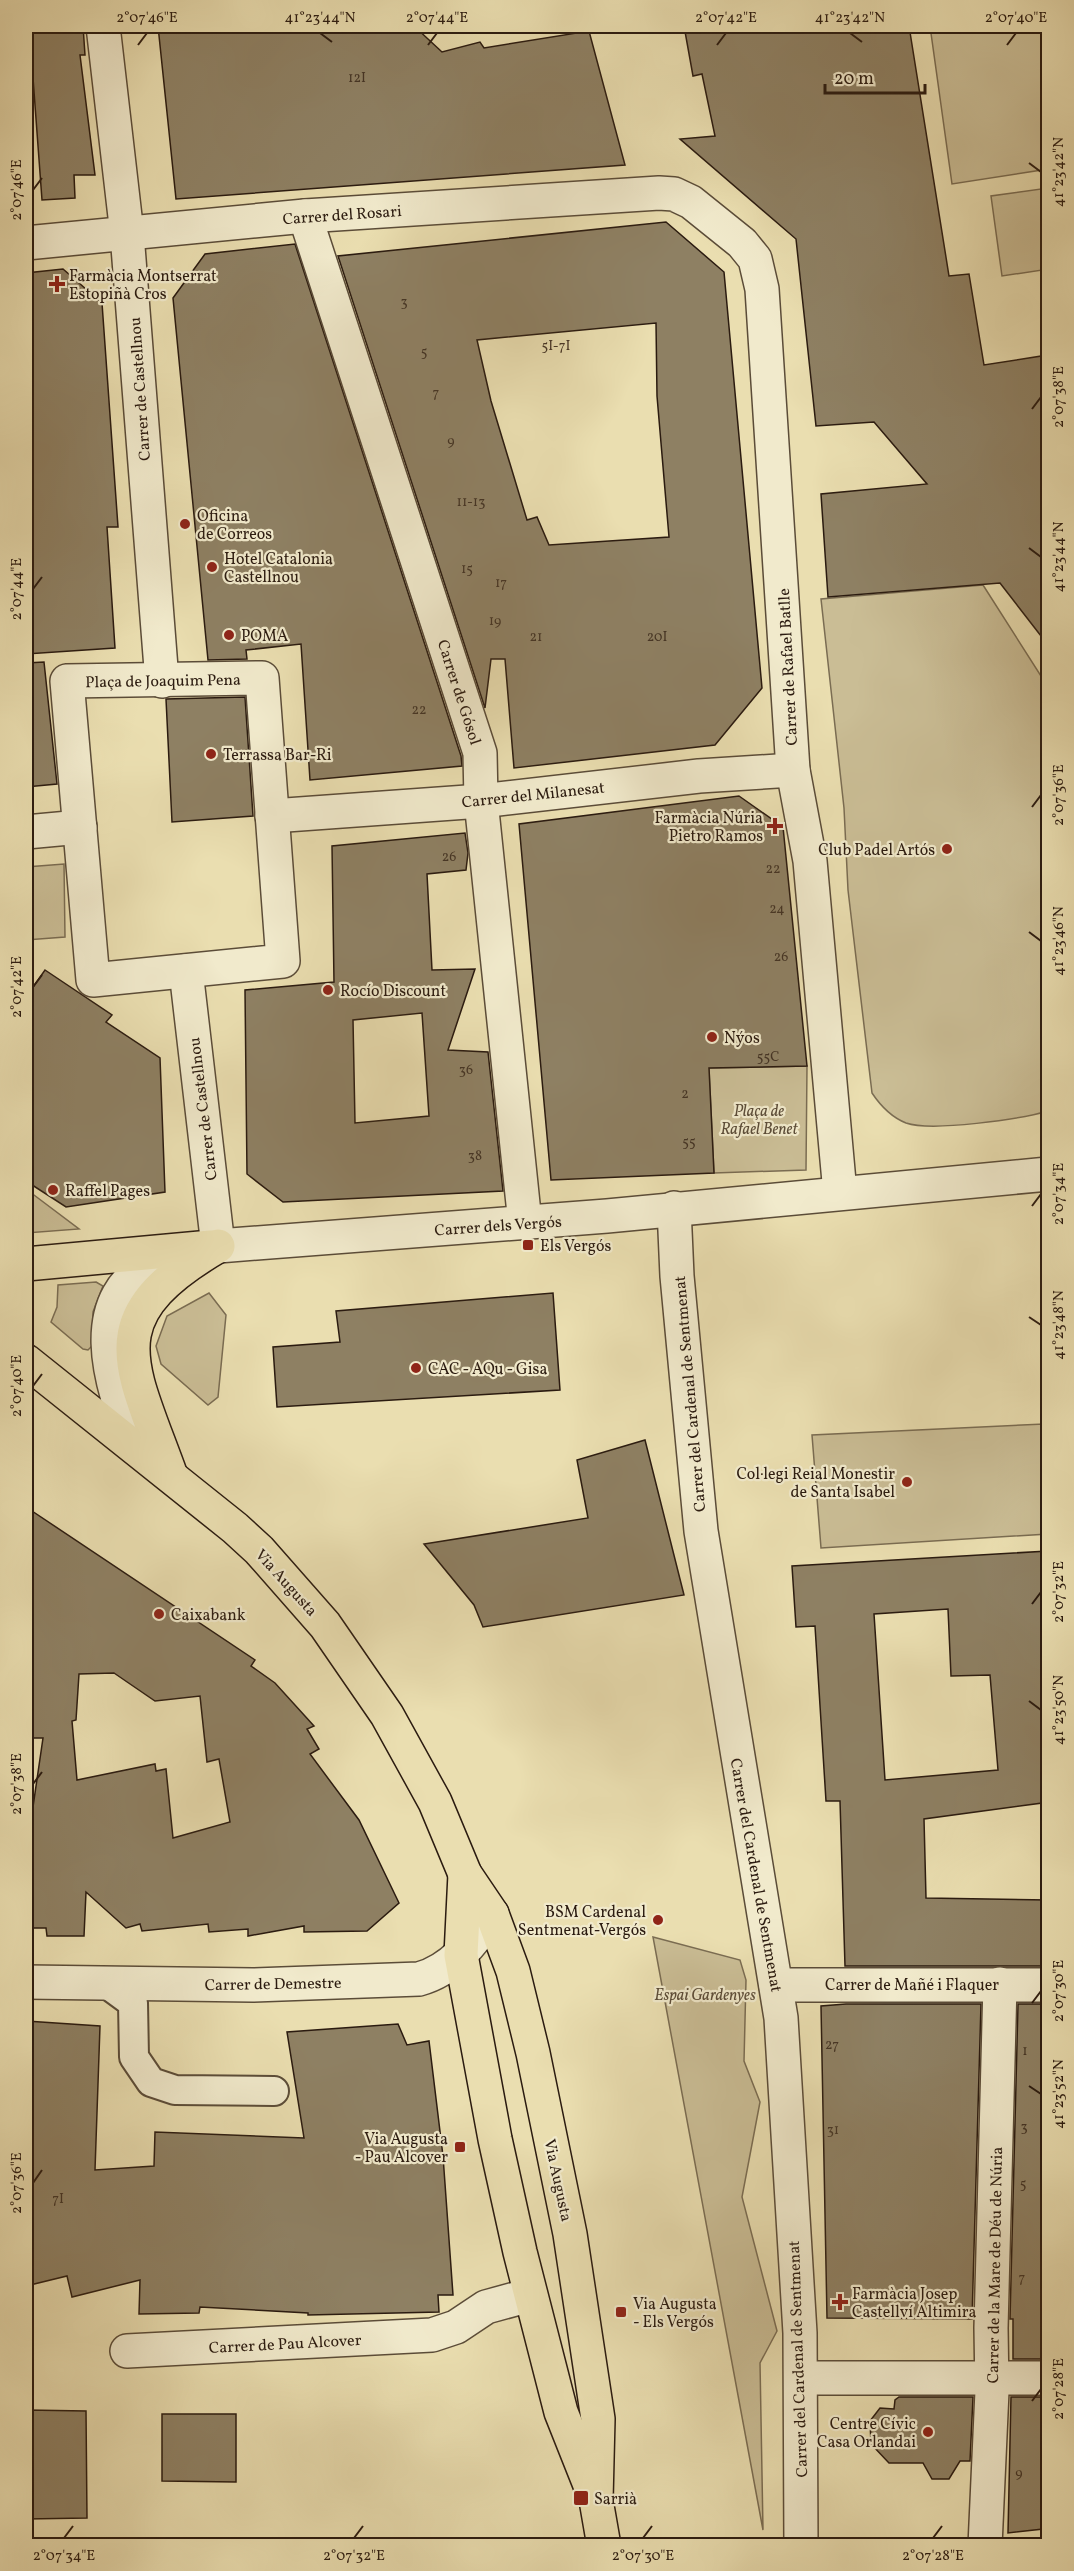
<svg xmlns="http://www.w3.org/2000/svg" width="1074" height="2571" viewBox="0 0 1074 2571" font-family="Vollkorn,serif">
<style>
.green{fill:#cabd95;stroke:#7a6c52;stroke-width:1.5}
.building{fill:#8e8063;stroke:#2b1b10;stroke-width:1.5;fill-rule:evenodd}
.lines{fill:none;stroke-linecap:round;stroke-linejoin:round}
.pedestrian-casing{stroke:#5b4c38;stroke-width:32}
.minor-casing{stroke:#5b4c38;stroke-width:36}
.tertiary-casing{stroke:#5b4c38;stroke-width:36}
.primary-casing{stroke:#2b1b10;stroke-width:36}
.pedestrian{stroke:#f1eacc;stroke-width:28}
.minor{stroke:#f1eacc;stroke-width:33}
.tertiary{stroke:#f1eacc;stroke-width:33}
.primary{stroke:#eadeb0;stroke-width:33}
.ticks{fill:none;stroke:#2b1b10;stroke-width:2}
.poi-dot{fill:#8f2418;stroke:#f1eacc;stroke-width:2}
.labels{text-anchor:middle;stroke-width:4.5;stroke-linejoin:round;paint-order:stroke}
.number-label{font-size:14px;fill:#443425}
.street-label{font-size:16px;fill:#2b1b10;stroke:#f1eacc}
.poi-label{font-size:16px;fill:#2b1b10;stroke:#f1eacc;text-anchor:start}
.park-label{font-size:16px;font-style:italic;fill:#5b4c38;stroke:#f1eacc}
.neatline{fill:none;stroke:#2b1b10;stroke-width:2}
.ticks-label{font-size:15px;text-anchor:middle;fill:#2b1b10}
</style>
<rect width="100%" height="100%" fill="#eadeb0"/>
<filter id="stains"><feTurbulence type="fractalNoise" baseFrequency=".00333" numOctaves="4"/><feColorMatrix values="0 0 0 0 .2 0 0 0 0 .09 0 0 0 0 .02 0 0 0 .5 -.17"/></filter>
<radialGradient id="worn" r=".72"><stop offset=".6" stop-color="#630" stop-opacity="0"/><stop offset="1" stop-color="#630" stop-opacity=".3"/></radialGradient>
<g class="green">
<polygon points="930,26 1048,26 1048,169 952,184"/>
<polygon points="1048,188 1048,307 1042,270 1002,276 991,196"/>
<path d="M983,585L1048,687V1111C1021,1119 932,1132 906,1123C891,1117 880,1105 872,1093L848,890L844,808L821,599Z"/>
<polygon points="64,864 65,937 26,940 26,917 29,916 28,892 26,892 26,867"/>
<polygon points="807,1066 806,1170 714,1173 709,1068"/>
<polygon points="26,1189 79,1229 26,1233"/>
<polygon points="96,1282 103,1286 93,1312 92,1346 88,1350 83,1349 51,1322 57,1307 58,1285"/>
<polygon points="209,1293 226,1315 218,1397 208,1405 161,1364 156,1346 167,1316"/>
<polygon points="1044,1424 1048,1534 821,1548 812,1435"/>
<polygon points="653,1937 740,1960 746,1980 744,2061 760,2102 742,2197 777,2331 760,2363 763,2530"/>
</g>
<g class="building">
<polygon points="26,26 83,26 85,55 80,55 95,175 74,175 75,198 42,200 33,78 26,78"/>
<polygon points="158,26 414,26 442,52 480,42 484,48 589,31 625,165 176,199"/>
<polygon points="684,26 909,26 949,276 969,274 984,365 1048,355 1048,645 1000,583 828,597 821,494 927,484 874,422 816,426 796,239 680,139 715,136 702,74 693,76"/>
<path d="M666,222L724,272L762,688L715,745L514,768L505,659H491L485,708L338,256ZM656,323L657,396L669,537L549,545L537,517L527,520L491,401L477,340Z"/>
<polygon points="295,244 461,756 462,766 310,780 301,644 246,650 247,659 208,660 173,298 205,254"/>
<polygon points="63,269 102,303 118,527 107,527 115,648 26,654 26,402 32,401 33,348 26,349 26,273"/>
<polygon points="44,662 57,784 26,787 26,663"/>
<polygon points="245,697 253,816 172,822 166,699"/>
<polygon points="739,796 783,827 807,1066 709,1068 714,1173 551,1180 519,824"/>
<path d="M465,833L468,853L466,870L427,874L432,970L475,969L448,1050L488,1052L503,1191L283,1202L247,1174L245,990L334,982L332,846ZM422,1013L429,1116L355,1123L353,1020Z"/>
<polygon points="45,970 112,1015 106,1022 160,1058 165,1192 66,1207 26,1181 26,997"/>
<polygon points="553,1293 560,1390 277,1407 273,1347 340,1342 336,1311"/>
<polygon points="645,1440 684,1595 483,1627 474,1605 424,1544 588,1518 577,1460"/>
<path d="M26,1507L255,1660L251,1666L275,1683L314,1726L307,1729L319,1749L310,1754L359,1820L399,1903L367,1931L304,1932V1926L248,1936V1929L209,1932L208,1924L142,1931L140,1924L126,1928L86,1892L84,1936H47L46,1928H26V1855L43,1738H26ZM114,1673L155,1701L200,1696L207,1762L219,1759L230,1822L173,1838L166,1769L156,1771L155,1764L77,1780L72,1721L76,1720L79,1674Z"/>
<path d="M1048,1551V1799L1042,1800V1803L924,1819L926,1898L1048,1900V1966H845L840,1801H826L815,1626L796,1627L792,1566ZM948,1609L951,1676L990,1675L998,1770L885,1780L874,1614Z"/>
<polygon points="846,2004 981,2004 972,2319 827,2318 821,2006"/>
<polygon points="1018,2004 1048,2004 1048,2359 1013,2359 1013,2319 1010,2319"/>
<polygon points="26,2021 100,2026 95,2170 154,2166 155,2132 304,2138 287,2032 398,2024 407,2045 429,2041 443,2156 453,2295 438,2295 439,2312 308,2315 308,2313 200,2307 199,2313 139,2314 140,2280 72,2297 67,2276 26,2286"/>
<polygon points="899,2397 973,2397 970,2461 960,2461 949,2479 932,2479 923,2463 889,2463 871,2444 870,2421 880,2408 894,2409 895,2400"/>
<polygon points="1011,2397 1048,2397 1048,2473 1043,2529 1008,2533"/>
<polygon points="26,2410 86,2411 87,2518 26,2519"/>
<polygon points="162,2414 236,2414 236,2482 162,2481"/>
</g>
<g class="lines">
<defs>
<polyline id="pedestrian" points="107,1984 133,2003 134,2057 151,2082 175,2090 274,2091"/>
<g id="minor">
<polyline points="103,26 127,234 162,681"/>
<polyline points="305,216 480,753 481,801 525,1223"/>
<polyline points="26,243 305,216 659,193 674,194 691,202 742,243 755,259 762,289 793,770 810,861 840,1193"/>
<polygon points="262,678 283,961 93,980 67,681"/>
<polyline points="272,816 481,801 699,776 793,770"/>
<polyline points="26,832 80,827"/>
<polyline points="674,1208 677,1276 701,1531 781,2018 800,2333 801,2546"/>
<path d="M135,1447C111,1386 79,1294 160,1260C179,1252 199,1250 218,1246L186,971"/>
<path d="M26,1982L253,1985L419,1979C452,1970 473,1943 492,1914"/>
<polyline points="776,1985 1048,1985"/>
<polyline points="127,2351 432,2335 456,2327 486,2307 530,2295"/>
<polyline points="801,2378 1048,2378"/>
<polyline points="985,2546 992,2391 991,2328 1000,1984"/>
</g>
<polyline id="tertiary" points="218,1246 607,1216 1048,1174"/>
<g id="primary">
<polyline points="26,1264 211,1247"/>
<polyline points="26,1361 235,1528 259,1550 325,1625 387,1715 435,1802 465,1874 492,1914 513,1971 533,2053 570,2234 598,2419 596,2500"/>
<path d="M171,1476C130,1362 95,1318 218,1246"/>
<polyline points="465,1874 461,1955 495,2139 520,2252 561,2412 596,2500 604,2546"/>
</g>
</defs>
<use href="#pedestrian" class="pedestrian-casing"/>
<use href="#minor" class="minor-casing"/>
<use href="#tertiary" class="tertiary-casing"/>
<use href="#primary" class="primary-casing"/>
<use href="#pedestrian" class="pedestrian"/>
<use href="#minor" class="minor"/>
<use href="#tertiary" class="tertiary"/>
<use href="#primary" class="primary"/>
</g>
<path class="ticks" d="M320,33L332,42M850,33L862,42M138,45L147,33M428,45L437,33M717,45L726,33M1007,45L1016,33M1029,163L1041,172M33,190L42,178M1032,409L1041,397M1029,548L1041,557M33,589L42,577M1032,807L1041,795M1029,932L1041,941M33,987L42,975M1032,1206L1041,1194M1029,1317L1041,1325M33,1386L42,1374M1032,1604L1041,1592M1029,1701L1041,1710M33,1784L42,1772M1032,2003L1041,1991M1029,2086L1041,2094M33,2183L42,2170M1032,2401L1041,2389M64,2538L73,2526M354,2538L363,2526M643,2538L652,2526M933,2538L942,2526"/>
<g class="poi-dot">
<path d="M54 275h6v6h6v6h-6v6h-6v-6h-6v-6h6z"/>
<circle cx="185" cy="524" r="6"/>
<circle cx="212" cy="567" r="6"/>
<circle cx="229" cy="635" r="6"/>
<circle cx="211" cy="754" r="6"/>
<path d="M772 817h6v6h6v6h-6v6h-6v-6h-6v-6h6z"/>
<circle cx="947" cy="849" r="6"/>
<circle cx="328" cy="990" r="6"/>
<circle cx="712" cy="1037" r="6"/>
<circle cx="53" cy="1190" r="6"/>
<rect x="522" y="1239" width="12" height="12" rx="3"/>
<circle cx="416" cy="1368" r="6"/>
<circle cx="907" cy="1482" r="6"/>
<circle cx="159" cy="1614" r="6"/>
<circle cx="658" cy="1920" r="6"/>
<rect x="454" y="2141" width="12" height="12" rx="3"/>
<path d="M837 2293h6v6h6v6h-6v6h-6v-6h-6v-6h6z"/>
<rect x="615" y="2306" width="12" height="12" rx="3"/>
<circle cx="928" cy="2432" r="6"/>
<rect x="573" y="2490" width="16" height="16" rx="3"/>
</g>
<g class="labels">
<g class="number-label">
<text x="357" y="82">12I</text>
<text x="404" y="306">3</text>
<text x="556" y="350">5I-7I</text>
<text x="424" y="356">5</text>
<text x="436" y="397">7</text>
<text x="451" y="445">9</text>
<text x="471" y="506">11-13</text>
<text x="467" y="573">15</text>
<text x="501" y="587">17</text>
<text x="495" y="625">19</text>
<text x="536" y="641">21</text>
<text x="657" y="641">20I</text>
<text x="419" y="714">22</text>
<text x="449" y="861">26</text>
<text x="773" y="873">22</text>
<text x="777" y="913">24</text>
<text x="781" y="961">26</text>
<text x="768" y="1061">55C</text>
<text x="466" y="1074">36</text>
<text x="685" y="1098">2</text>
<text x="689" y="1146">55</text>
<text x="475" y="1160">38</text>
<text x="832" y="2049">27</text>
<text x="1025" y="2055">1</text>
<text x="1024" y="2131">3</text>
<text x="833" y="2134">31</text>
<text x="1023" y="2188">5</text>
<text x="58" y="2203">7I</text>
<text x="1022" y="2282">7</text>
<text x="1019" y="2477">9</text>
</g>
<g class="street-label">
<text transform="translate(342 214) rotate(-4)" y="6">Carrer del Rosari</text>
<text transform="translate(139 389) rotate(-94)" y="6">Carrer de Castellnou</text>
<text transform="translate(787 667) rotate(-93)" y="6">Carrer de Rafael Batlle</text>
<text transform="translate(163 680) rotate(-1)" y="6">Plaça de Joaquim Pena</text>
<text transform="translate(460 692) rotate(72)" y="6">Carrer de Gósol</text>
<text transform="translate(533 794) rotate(-6)" y="6">Carrer del Milanesat</text>
<text transform="translate(202 1109) rotate(-97)" y="6">Carrer de Castellnou</text>
<text transform="translate(498 1225) rotate(-4)" y="6">Carrer dels Vergós</text>
<text transform="translate(689 1394) rotate(-95)" y="6">Carrer del Cardenal de Sentmenat</text>
<text transform="translate(287 1582) rotate(48)" y="6">Via Augusta</text>
<text transform="translate(757 1875) rotate(80)" y="6">Carrer del Cardenal de Sentmenat</text>
<text transform="translate(273 1983) rotate(-1)" y="6">Carrer de Demestre</text>
<text x="912" y="1990">Carrer de Mañé i Flaquer</text>
<text transform="translate(559 2180) rotate(78)" y="6">Via Augusta</text>
<text transform="translate(994 2265) rotate(-89)" y="6">Carrer de la Mare de Déu de Núria</text>
<text transform="translate(285 2343) rotate(-3)" y="6">Carrer de Pau Alcover</text>
<text transform="translate(797 2359) rotate(-92)" y="6">Carrer del Cardenal de Sentmenat</text>
</g>
<g class="poi-label">
<text x="69" y="281">Farmàcia Montserrat<tspan x="69" dy="18">Estopiñà Cros</tspan></text>
<text x="197" y="521">Oficina<tspan x="197" dy="18">de Correos</tspan></text>
<text x="224" y="564">Hotel Catalonia<tspan x="224" dy="18">Castellnou</tspan></text>
<text x="241" y="641">POMA</text>
<text x="223" y="760">Terrassa Bar-Ri</text>
<text x="763" y="823" text-anchor="end">Farmàcia Núria<tspan x="763" dy="18">Pietro Ramos</tspan></text>
<text x="935" y="855" text-anchor="end">Club Padel Artós</text>
<text x="340" y="996">Rocío Discount</text>
<text x="724" y="1043">Nýos</text>
<text x="65" y="1196">Raffel Pages</text>
<text x="540" y="1251">Els Vergós</text>
<text x="428" y="1374">CAC - AQu - Gisa</text>
<text x="895" y="1479" text-anchor="end">Col·legi Reial Monestir<tspan x="895" dy="18">de Santa Isabel</tspan></text>
<text x="171" y="1620">Caixabank</text>
<text x="646" y="1917" text-anchor="end">BSM Cardenal<tspan x="646" dy="18">Sentmenat-Vergós</tspan></text>
<text x="448" y="2144" text-anchor="end">Via Augusta<tspan x="448" dy="18">- Pau Alcover</tspan></text>
<text x="852" y="2299">Farmàcia Josep<tspan x="852" dy="18">Castellví Altimira</tspan></text>
<text x="633" y="2309">Via Augusta<tspan x="633" dy="18">- Els Vergós</tspan></text>
<text x="916" y="2429" text-anchor="end">Centre Cívic<tspan x="916" dy="18">Casa Orlandai</tspan></text>
<text x="594" y="2504">Sarrià</text>
</g>
<g class="park-label">
<text x="759" y="1116">Plaça de<tspan x="759" dy="18">Rafael Benet</tspan></text>
<text x="705" y="2000">Espai Gardenyes</text>
</g>
</g>
<rect width="1074" height="2571" fill="none" stroke="#eadeb0" stroke-width="66"/>
<path d="M825 84v9h100v-9" fill="none" stroke="#2b1b10" stroke-width="3"/>
<text x="834" y="84" font-size="18" fill="#2b1b10" stroke="#f1eacc" stroke-width="4.5" paint-order="stroke">20 m</text>
<rect x="33" y="33" width="1008" height="2505" class="neatline"/>
<g class="ticks-label">
<text x="147" y="22">2°07'46"E</text>
<text x="320" y="22">41°23'44"N</text>
<text x="437" y="22">2°07'44"E</text>
<text x="726" y="22">2°07'42"E</text>
<text x="850" y="22">41°23'42"N</text>
<text x="1016" y="22">2°07'40"E</text>
<text transform="translate(1058 172) rotate(-90)" y="5">41°23'42"N</text>
<text transform="translate(16 190) rotate(-90)" y="5">2°07'46"E</text>
<text transform="translate(1058 397) rotate(-90)" y="5">2°07'38"E</text>
<text transform="translate(1058 557) rotate(-90)" y="5">41°23'44"N</text>
<text transform="translate(16 589) rotate(-90)" y="5">2°07'44"E</text>
<text transform="translate(1058 795) rotate(-90)" y="5">2°07'36"E</text>
<text transform="translate(1058 941) rotate(-90)" y="5">41°23'46"N</text>
<text transform="translate(16 987) rotate(-90)" y="5">2°07'42"E</text>
<text transform="translate(1058 1194) rotate(-90)" y="5">2°07'34"E</text>
<text transform="translate(1058 1325) rotate(-90)" y="5">41°23'48"N</text>
<text transform="translate(16 1386) rotate(-90)" y="5">2°07'40"E</text>
<text transform="translate(1058 1592) rotate(-90)" y="5">2°07'32"E</text>
<text transform="translate(1058 1710) rotate(-90)" y="5">41°23'50"N</text>
<text transform="translate(16 1784) rotate(-90)" y="5">2°07'38"E</text>
<text transform="translate(1058 1991) rotate(-90)" y="5">2°07'30"E</text>
<text transform="translate(1058 2094) rotate(-90)" y="5">41°23'52"N</text>
<text transform="translate(16 2183) rotate(-90)" y="5">2°07'36"E</text>
<text transform="translate(1058 2389) rotate(-90)" y="5">2°07'28"E</text>
<text x="64" y="2560">2°07'34"E</text>
<text x="354" y="2560">2°07'32"E</text>
<text x="643" y="2560">2°07'30"E</text>
<text x="933" y="2560">2°07'28"E</text>
</g>
<rect width="100%" height="100%" filter="url(#stains)"/>
<rect width="100%" height="100%" fill="url(#worn)"/>
</svg>
